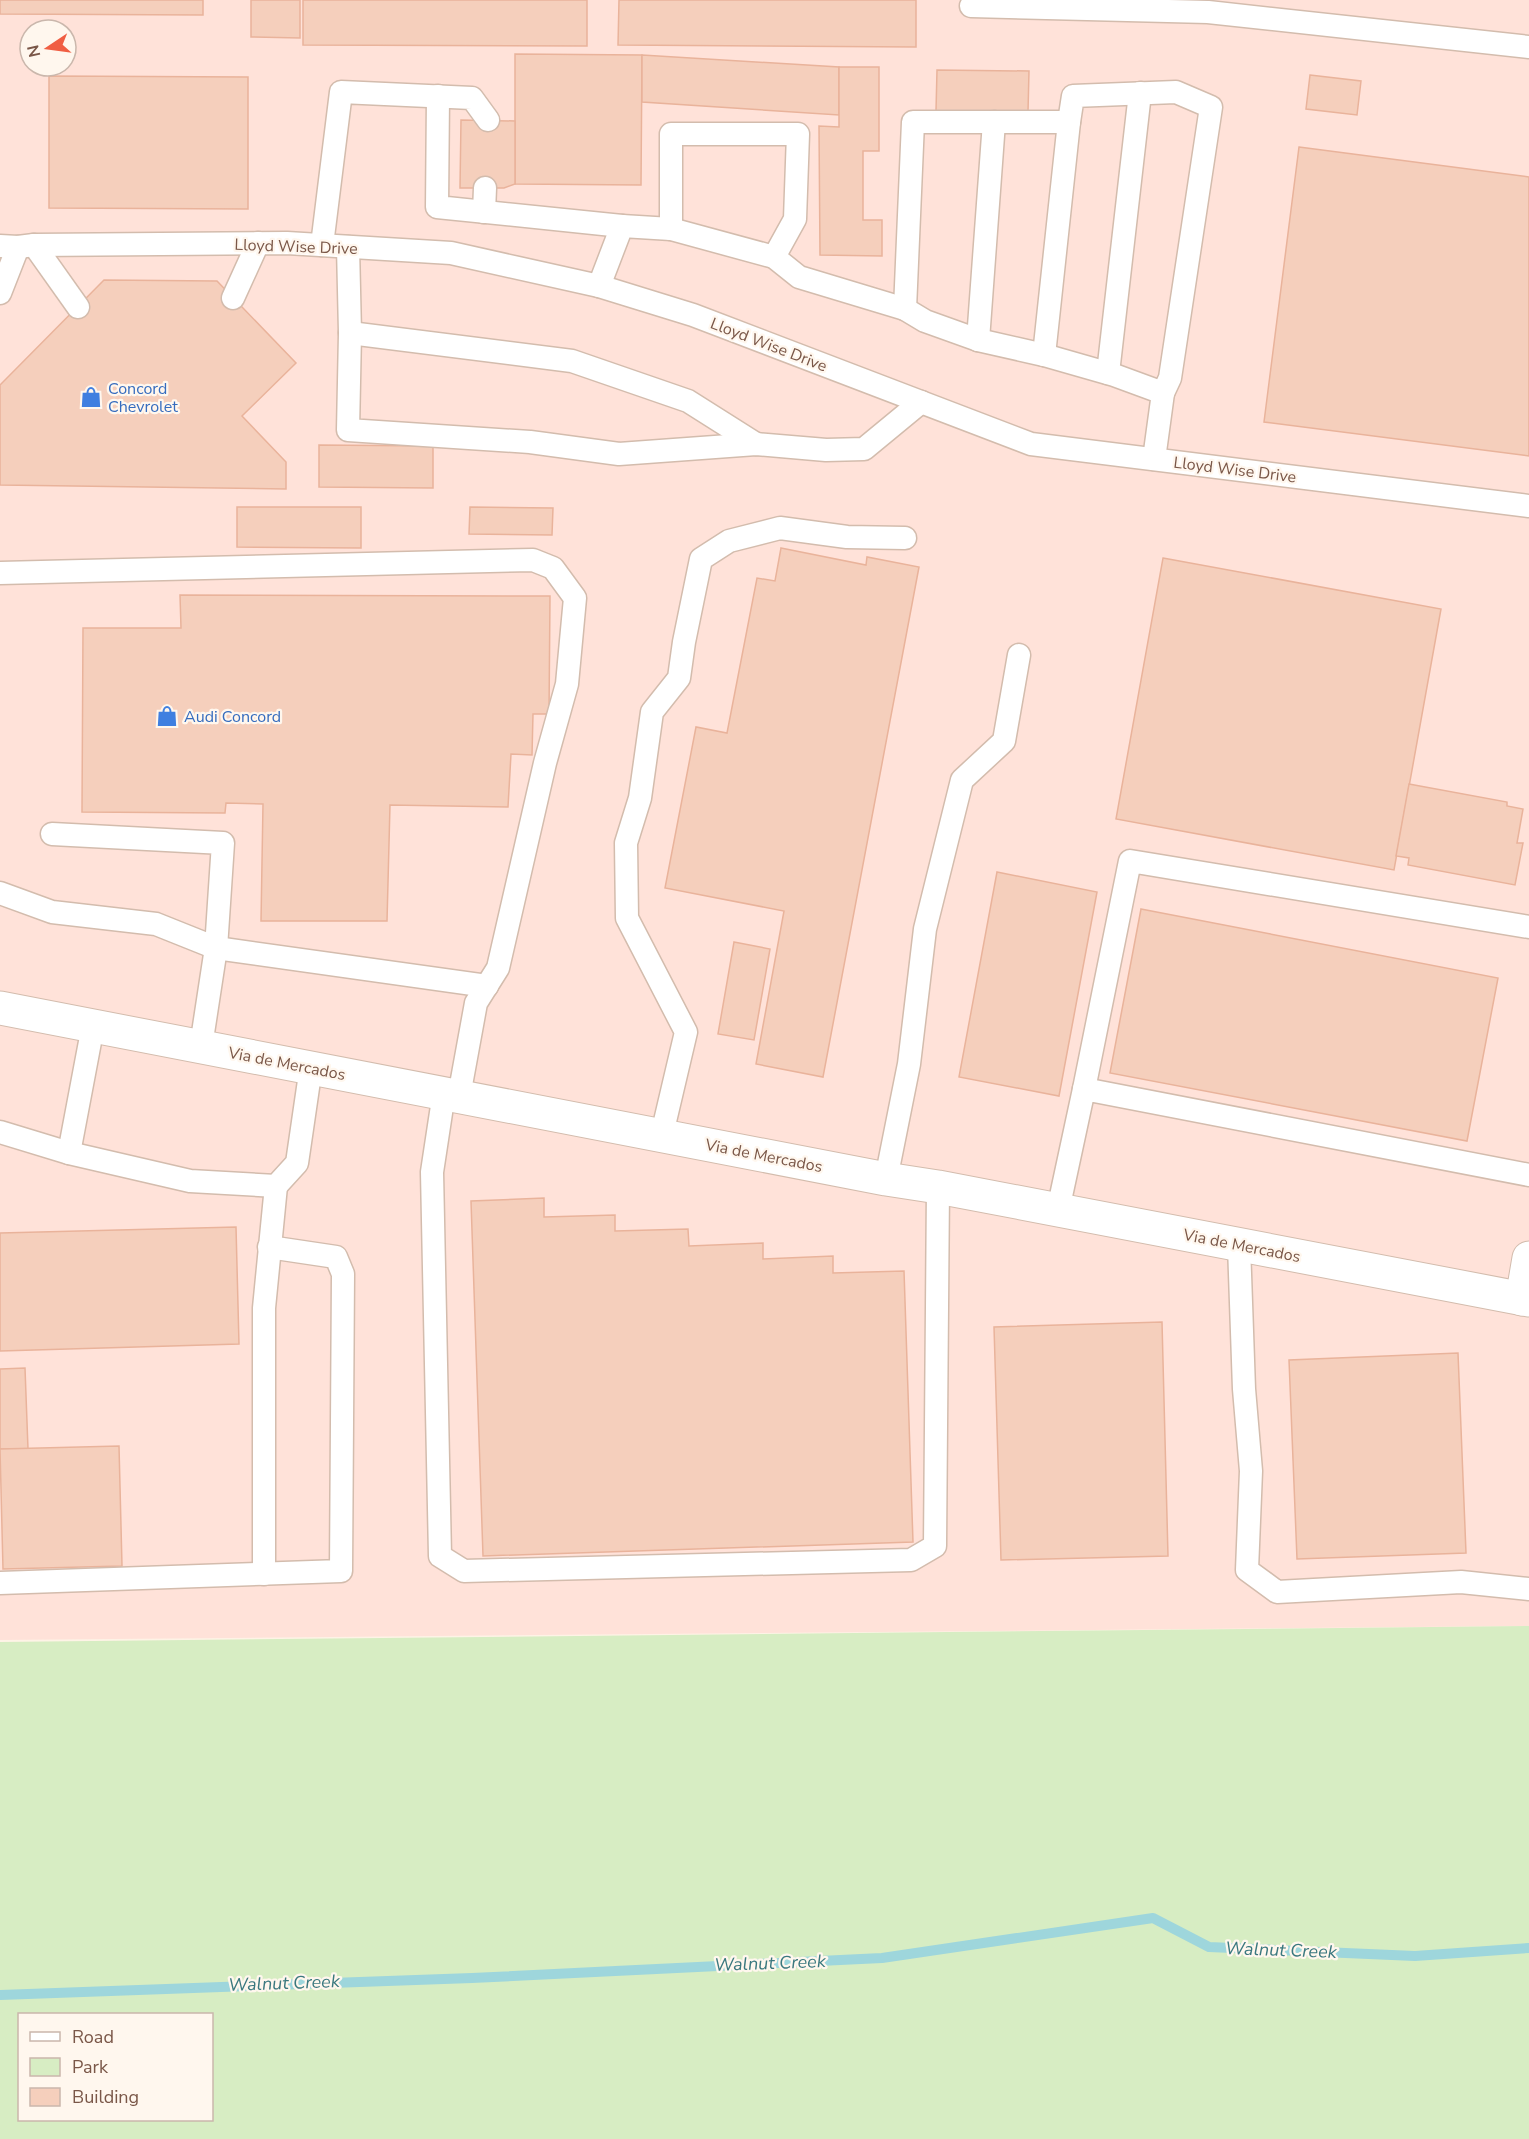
<svg xmlns="http://www.w3.org/2000/svg" width="1529" height="2139" viewBox="0 0 1529 2139" font-family="'Nunito Sans',sans-serif">
<style>
.commercial{fill:#ffe2d9;fill-rule:evenodd}
.green{fill:#d7edc3;fill-rule:evenodd}
.lines{fill:none;stroke-linecap:round;stroke-linejoin:round}
.stream{stroke:#9ed6dc;stroke-width:10}
.building{fill:#f5cfbc;stroke:#e9b39b;stroke-width:1.5}
.lane-casing{stroke:#d3bcad;stroke-width:25}
.street-casing{stroke:#d3bcad;stroke-width:35}
.lane{stroke:#fff;stroke-width:22}
.street{stroke:#fff;stroke-width:33}
.labels{text-anchor:middle;stroke-width:4.5;stroke-linejoin:round;paint-order:stroke}
.street-label{font-size:16px;fill:#7a5748;stroke:#fff7ee}
.shop-label{font-size:16px;fill:#366cbe;stroke:#fff7ee;text-anchor:start}
.water-label{font-size:18px;font-style:italic;fill:#3a787f;stroke:#fff7ee}
</style>
<rect width="100%" height="100%" fill="#fef3e6"/>
<path class="commercial" d="M0,0H1529V1626L0,1640ZM30,30H66V66H30Z"/>
<path class="green" d="M1529,1626V2139H0V1642ZM212,2014V2120H20V2014Z"/>
<g class="lines">
<polyline class="stream" points="0,1995 472,1978 882,1958 1153,1918 1209,1947 1415,1956 1529,1948"/>
</g>
<g class="building">
<polygon points="0,0 203,0 203,15 0,14"/>
<polygon points="251,0 300,0 300,38 251,37"/>
<polygon points="303,0 587,0 587,46 303,45"/>
<polygon points="619,0 916,0 916,47 618,45"/>
<polygon points="515,54 642,55 641,185 515,184"/>
<polygon points="642,55 839,67 839,115 642,102"/>
<polygon points="839,67 879,67 879,151 863,151 863,220 882,220 882,256 820,255 819,126 839,127"/>
<polygon points="937,70 1029,71 1028,112 936,111"/>
<polygon points="1310,75 1361,81 1357,115 1306,109"/>
<polygon points="49,76 248,77 248,209 49,208"/>
<polygon points="461,120 515,121 515,184 504,188 460,188"/>
<polygon points="1299,147 1529,177 1529,456 1264,422"/>
<polygon points="104,280 217,281 296,363 242,416 286,462 286,489 0,485 0,385"/>
<polygon points="319,445 433,446 433,488 319,487"/>
<polygon points="237,507 361,507 361,548 237,547"/>
<polygon points="470,507 553,508 552,535 469,534"/>
<polygon points="781,548 866,565 867,557 919,567 823,1077 756,1064 784,911 665,888 696,727 727,733 757,578 775,581"/>
<polygon points="1163,558 1441,609 1394,870 1116,819"/>
<polygon points="180,595 550,596 549,714 533,714 532,755 511,754 508,807 390,805 387,921 261,921 263,804 226,803 225,813 82,812 83,628 181,628"/>
<polygon points="1409,784 1507,802 1507,806 1523,809 1517,843 1523,843 1515,885 1408,865 1409,858 1396,856"/>
<polygon points="997,872 1097,892 1059,1096 959,1077"/>
<polygon points="1141,909 1498,978 1467,1141 1110,1073"/>
<polygon points="734,942 770,949 754,1040 718,1034"/>
<polygon points="544,1198 544,1217 615,1215 615,1231 688,1229 689,1246 763,1243 763,1259 833,1256 833,1273 904,1271 913,1542 483,1556 471,1201"/>
<polygon points="236,1227 239,1344 0,1351 0,1233"/>
<polygon points="1162,1322 1168,1556 1001,1560 994,1327"/>
<polygon points="1458,1353 1466,1553 1297,1559 1289,1360"/>
<polygon points="25,1368 28,1449 0,1449 0,1369"/>
<polygon points="119,1446 122,1566 3,1569 0,1449"/>
</g>
<g class="lines">
<defs>
<g id="lane">
<polyline points="971,6 1208,12 1529,47"/>
<polyline points="438,96 437,207 622,226"/>
<polyline points="1069,122 1073,96 1176,92 1211,107 1170,378 1163,393"/>
<polyline points="484,212 485,188"/>
<polyline points="671,229 671,134 798,134 795,219 774,257"/>
<polyline points="34,245 78,307"/>
<polyline points="322,245 341,92 472,98 488,120"/>
<polyline points="0,246 18,247 34,245 287,243 451,253 599,286 693,315 1031,444 1529,506"/>
<polyline points="348,247 350,333 348,430 530,442 619,454 756,444 826,450 864,449 921,402"/>
<polyline points="599,286 622,226 671,229 774,257 799,277 905,309 925,321 978,340 1044,355 1114,375 1163,393 1154,459"/>
<polyline points="0,293 18,247"/>
<polyline points="233,298 258,243"/>
<polyline points="905,309 913,122 1069,122 1044,355"/>
<polyline points="350,333 572,361 688,401 756,444"/>
<polyline points="978,340 994,122"/>
<polyline points="1108,373 1140,93"/>
<polyline points="0,573 533,560 553,568 575,598 567,684 545,763 498,968 476,1003 459,1096"/>
<polyline points="52,834 223,843 216,948 201,1046"/>
<polyline points="0,893 52,912 156,924 216,948 487,986"/>
<polyline points="1084,1089 1130,861 1529,927"/>
<polyline points="444,1093 432,1172 440,1556 464,1571 911,1560 935,1546 938,1187"/>
<polyline points="0,1132 69,1153 190,1181 276,1186 297,1163 311,1067"/>
<polyline points="662,1134 686,1032 627,918 626,843 640,798 652,712 679,678 684,642 701,559 729,541 780,528 847,537 905,538"/>
<polyline points="69,1153 93,1026"/>
<polyline points="886,1179 909,1064 925,929 962,780 1004,741 1019,655"/>
<polyline points="1058,1210 1084,1089 1529,1175"/>
<polyline points="1239,1245 1244,1389 1251,1471 1247,1570 1277,1592 1461,1582 1529,1589"/>
<polyline points="264,1574 264,1308 276,1186"/>
<polyline points="0,1583 341,1571 343,1274 336,1257 269,1247"/>
</g>
<g id="street">
<polyline points="0,1008 886,1179 938,1187 1529,1300"/>
<polyline points="1522,1299 1529,1258"/>
</g>
</defs>
<use href="#lane" class="lane-casing"/>
<use href="#street" class="street-casing"/>
<use href="#lane" class="lane"/>
<use href="#street" class="street"/>
</g>
<defs>
<symbol id="shop-bare" viewBox="-9 -9 18 18"><path d="M-5-2.5h2.3a2.7 3.5 0 0 1 5.4 0H5L5.5 6h-11ZM-1.5-2.5h3a1.5 2.3 0 0 0-3 0Z" fill="#3f7fe0" stroke="#fff7ee" stroke-width="2.5" paint-order="stroke"/></symbol>
</defs>
<g fill-rule="evenodd">
<use href="#shop-bare" x="76" y="382" width="30" height="30"/>
<use href="#shop-bare" x="152" y="701" width="30" height="30"/>
</g>
<g class="labels">
<g class="street-label">
<text transform="translate(296 246) rotate(2)" y="6">Lloyd Wise Drive</text>
<text transform="translate(769 344) rotate(21)" y="6">Lloyd Wise Drive</text>
<text transform="translate(1235 469) rotate(7)" y="6">Lloyd Wise Drive</text>
<text transform="translate(287 1063) rotate(11)" y="6">Via de Mercados</text>
<text transform="translate(764 1155) rotate(11)" y="6">Via de Mercados</text>
<text transform="translate(1242 1245) rotate(11)" y="6">Via de Mercados</text>
</g>
<g class="shop-label">
<text x="108" y="394">Concord<tspan x="108" dy="18">Chevrolet</tspan></text>
<text x="184" y="722">Audi Concord</text>
</g>
<g class="water-label">
<text transform="translate(1281 1950) rotate(2)" y="6">Walnut Creek</text>
<text transform="translate(770 1963) rotate(-2)" y="6">Walnut Creek</text>
<text transform="translate(284 1983) rotate(-2)" y="6">Walnut Creek</text>
</g>
</g>
<rect x="18" y="2013" width="195" height="108" fill="#fff7ee" stroke="#cab7ac" stroke-width="1.5"/>
<rect x="30" y="2032" width="30" height="9" fill="#ffffff" stroke="#cab7ac" stroke-width="1.5"/>
<text x="72" y="2043" font-size="18" fill="#7a5748">Road</text>
<rect x="30" y="2058" width="30" height="18" fill="#d7edc3" stroke="#cab7ac" stroke-width="1.5"/>
<text x="72" y="2073" font-size="18" fill="#7a5748">Park</text>
<rect x="30" y="2088" width="30" height="18" fill="#f5cfbc" stroke="#cab7ac" stroke-width="1.5"/>
<text x="72" y="2103" font-size="18" fill="#7a5748">Building</text>
<g transform="translate(48 48) rotate(257)"><circle r="28" fill="#fff7ee" stroke="#cab7ac" stroke-width="1.5"/>
<path d="M0-4.5L10 22L0 15L-10 22Z" fill="#f05e43"/>
<text y="-9" font-size="16" font-weight="bold" text-anchor="middle" fill="#7a5748">N</text>
</g>
</svg>
